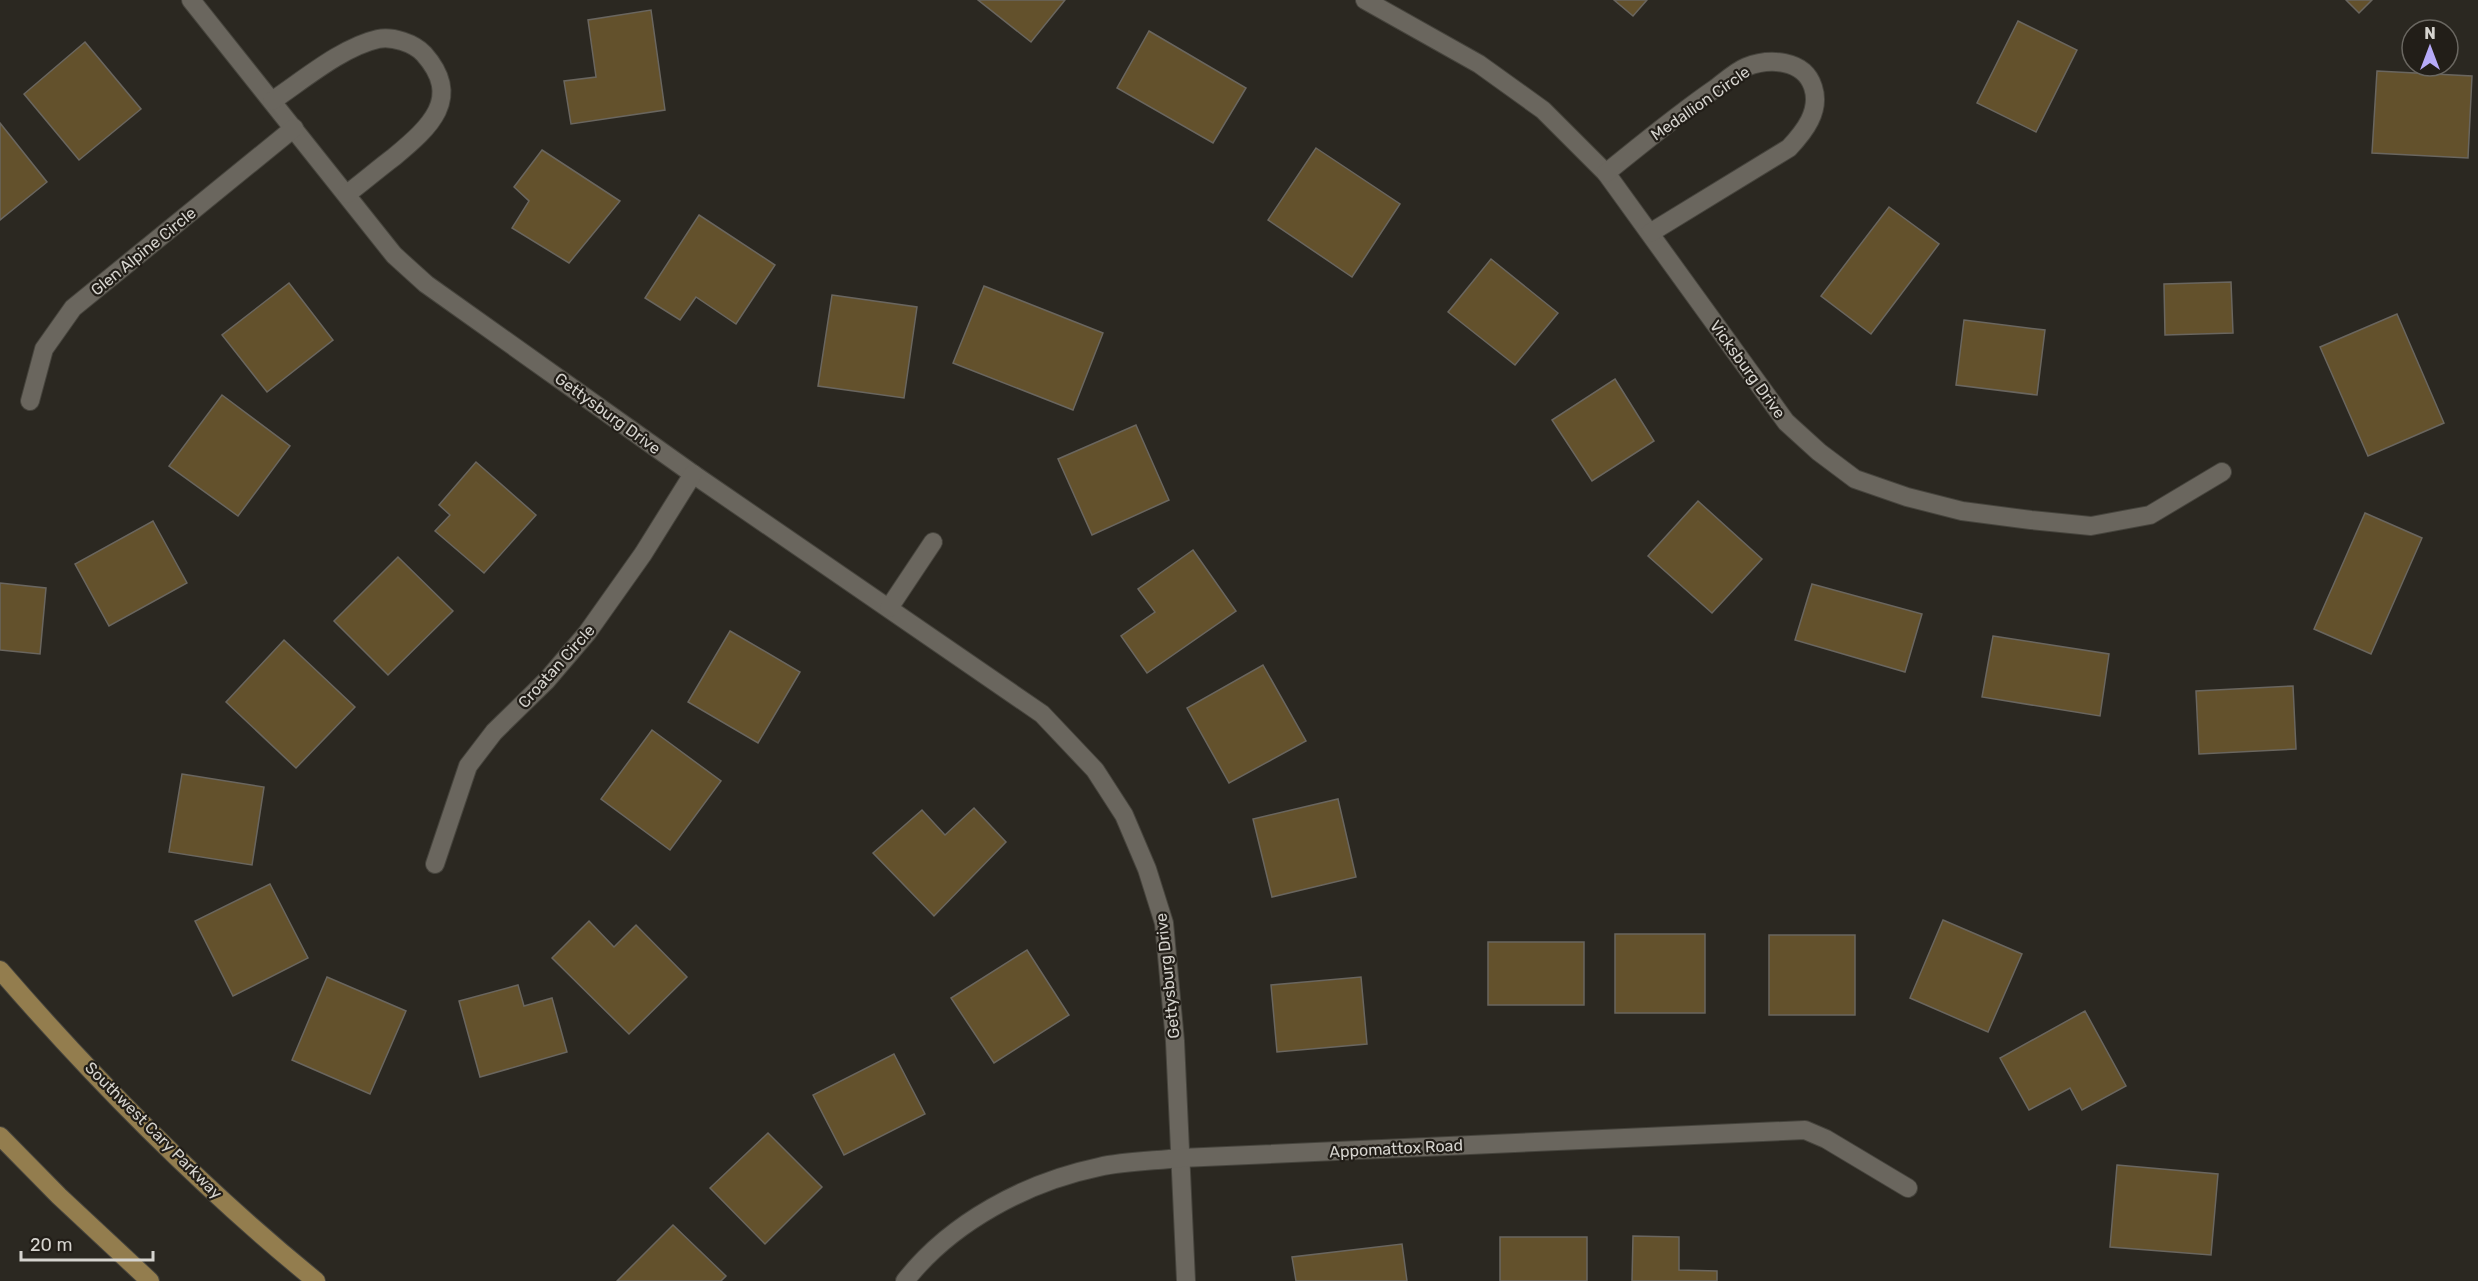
<svg xmlns="http://www.w3.org/2000/svg" width="2478" height="1281" viewBox="0 0 2478 1281" font-family="Rubik,sans-serif">
<style>
.building{fill:#63512c;stroke:#6a665f;stroke-width:1.5}
.lines{fill:none;stroke-linecap:round;stroke-linejoin:round}
.street-casing{stroke:#46443d;stroke-width:20}
.primary-casing{stroke:#46443d;stroke-width:20}
.street{stroke:#6a665e;stroke-width:18}
.primary{stroke:#937d4e;stroke-width:18}
.labels{text-anchor:middle;stroke-width:4.5;stroke-linejoin:round;paint-order:stroke}
.street-label{font-size:16px;fill:#d6d4cf;stroke:#221e18}
</style>
<rect width="100%" height="100%" fill="#2b2821"/>
<g class="building">
<polygon points="978,0 1065,0 1031,42"/>
<polygon points="1614,0 1647,0 1633,16"/>
<polygon points="2346,0 2372,0 2359,13"/>
<polygon points="651,10 665,110 571,124 564,81 596,77 588,20"/>
<polygon points="2018,21 2077,50 2036,132 1977,103"/>
<polygon points="1149,31 1246,88 1213,143 1117,88"/>
<polygon points="85,42 141,109 79,160 24,94"/>
<polygon points="2377,71 2472,76 2468,158 2372,153"/>
<polygon points="0,123 47,182 0,220"/>
<polygon points="1316,148 1400,204 1352,277 1268,220"/>
<polygon points="542,150 620,201 569,263 512,228 529,201 514,187"/>
<polygon points="1889,207 1939,244 1871,334 1821,296"/>
<polygon points="699,215 775,265 736,324 696,297 680,320 645,298"/>
<polygon points="1491,259 1558,313 1515,365 1448,312"/>
<polygon points="2231,282 2233,333 2165,335 2164,284"/>
<polygon points="289,283 333,340 267,392 222,335"/>
<polygon points="984,286 1103,333 1073,410 953,363"/>
<polygon points="832,295 917,307 904,398 818,386"/>
<polygon points="2397,314 2444,423 2368,456 2320,347"/>
<polygon points="1964,320 2045,330 2037,395 1956,385"/>
<polygon points="1615,379 1654,441 1592,481 1552,420"/>
<polygon points="222,395 290,446 238,516 169,466"/>
<polygon points="1136,425 1169,500 1092,535 1058,459"/>
<polygon points="476,462 536,515 484,573 435,531 450,515 439,505"/>
<polygon points="1698,501 1762,559 1712,613 1648,556"/>
<polygon points="2365,513 2422,538 2371,654 2314,629"/>
<polygon points="153,521 187,583 109,626 75,564"/>
<polygon points="1193,550 1236,611 1147,673 1121,636 1155,612 1138,589"/>
<polygon points="398,557 453,611 388,675 334,621"/>
<polygon points="0,583 46,588 40,654 0,650"/>
<polygon points="1812,584 1922,614 1905,672 1795,640"/>
<polygon points="730,631 800,672 758,743 688,702"/>
<polygon points="1993,636 2109,654 2100,716 1982,697"/>
<polygon points="284,640 355,707 296,768 226,702"/>
<polygon points="1263,665 1306,741 1229,783 1187,708"/>
<polygon points="2293,686 2296,749 2199,754 2196,691"/>
<polygon points="652,730 721,781 670,850 601,799"/>
<polygon points="182,774 264,787 252,865 169,852"/>
<polygon points="1338,799 1356,877 1272,897 1253,819"/>
<polygon points="974,808 1006,842 934,916 873,853 922,810 945,835"/>
<polygon points="270,884 308,958 233,996 195,921"/>
<polygon points="1943,920 2022,954 1988,1032 1910,998"/>
<polygon points="589,921 614,947 636,925 687,977 629,1034 552,958"/>
<rect x="1615" y="934" width="90" height="79"/>
<rect x="1769" y="935" width="86" height="80"/>
<rect x="1488" y="942" width="96" height="63"/>
<polygon points="1027,950 1069,1015 994,1063 951,998"/>
<polygon points="327,977 406,1011 370,1094 292,1060"/>
<polygon points="1361,977 1367,1044 1277,1052 1271,985"/>
<polygon points="518,985 524,1006 552,998 567,1052 480,1077 459,1001"/>
<polygon points="2085,1011 2126,1086 2082,1110 2070,1088 2029,1110 2000,1058"/>
<polygon points="894,1054 925,1114 844,1155 813,1095"/>
<polygon points="768,1133 822,1187 765,1244 710,1188"/>
<polygon points="2117,1165 2218,1174 2211,1255 2110,1247"/>
<polygon points="673,1225 726,1276 721,1281 617,1281"/>
<polygon points="1633,1236 1679,1237 1679,1270 1717,1271 1717,1281 1632,1281"/>
<rect x="1500" y="1237" width="87" height="44"/>
<polygon points="1402,1244 1407,1281 1296,1281 1292,1257"/>
</g>
<g class="lines">
<defs>
<g id="street">
<polyline points="191,0 394,255 426,284 693,474 1042,714 1095,770 1124,815 1147,869 1164,923 1175,1041 1186,1281"/>
<polyline points="1365,0 1479,64 1543,110 1606,173 1786,422 1819,452 1855,479 1907,497 1962,511 2031,520 2091,526 2150,515 2222,472"/>
<path d="M272,101C302,81 342,47 378,39C392,36 414,43 424,54C463,98 430,127 394,157C378,169 363,182 347,194"/>
<path d="M1606,173C1642,144 1678,114 1716,88C1725,81 1736,71 1746,67C1769,58 1804,59 1813,87C1821,111 1804,132 1789,148L1650,233"/>
<polyline points="30,401 44,349 73,308 294,128"/>
<polyline points="889,608 933,542"/>
<polyline points="435,864 468,766 494,732 547,680 587,633 643,554 693,474"/>
<path d="M905,1281C951,1222 1027,1182 1099,1167C1125,1161 1154,1161 1181,1158L1805,1130L1826,1139L1908,1188"/>
</g>
<g id="primary">
<path d="M0,970C96,1081 202,1188 316,1281"/>
<polyline points="0,1136 59,1196 150,1281"/>
</g>
</defs>
<use href="#street" class="street-casing"/>
<use href="#primary" class="primary-casing"/>
<use href="#street" class="street"/>
<use href="#primary" class="primary"/>
</g>
<g class="labels">
<g class="street-label">
<text transform="translate(1700 103) rotate(-35)" y="6">Medallion Circle</text>
<text transform="translate(143 251) rotate(-39)" y="6">Glen Alpine Circle</text>
<text transform="translate(1748 369) rotate(54)" y="6">Vicksburg Drive</text>
<text transform="translate(608 413) rotate(36)" y="6">Gettysburg Drive</text>
<text transform="translate(556 666) rotate(-48)" y="6">Croatan Circle</text>
<text transform="translate(1167 976) rotate(-96)" y="6">Gettysburg Drive</text>
<text transform="translate(154 1130) rotate(45)" y="6">Southwest Cary Parkway</text>
<text transform="translate(1396 1148) rotate(-3)" y="6">Appomattox Road</text>
</g>
</g>
<g transform="translate(2430 48)"><circle r="28" fill="#221e18" stroke="#6a6761" stroke-width="1.5"/>
<path d="M0-4.5L10 22L0 15L-10 22Z" fill="#b7abf8"/>
<text y="-9" font-size="16" font-weight="bold" text-anchor="middle" fill="#d6d4cf">N</text>
</g>
<path d="M21 1251v9h132v-9" fill="none" stroke="#d6d4cf" stroke-width="3"/>
<text x="30" y="1251" font-size="18" fill="#d6d4cf" stroke="#221e18" stroke-width="4.5" paint-order="stroke">20 m</text>
</svg>
